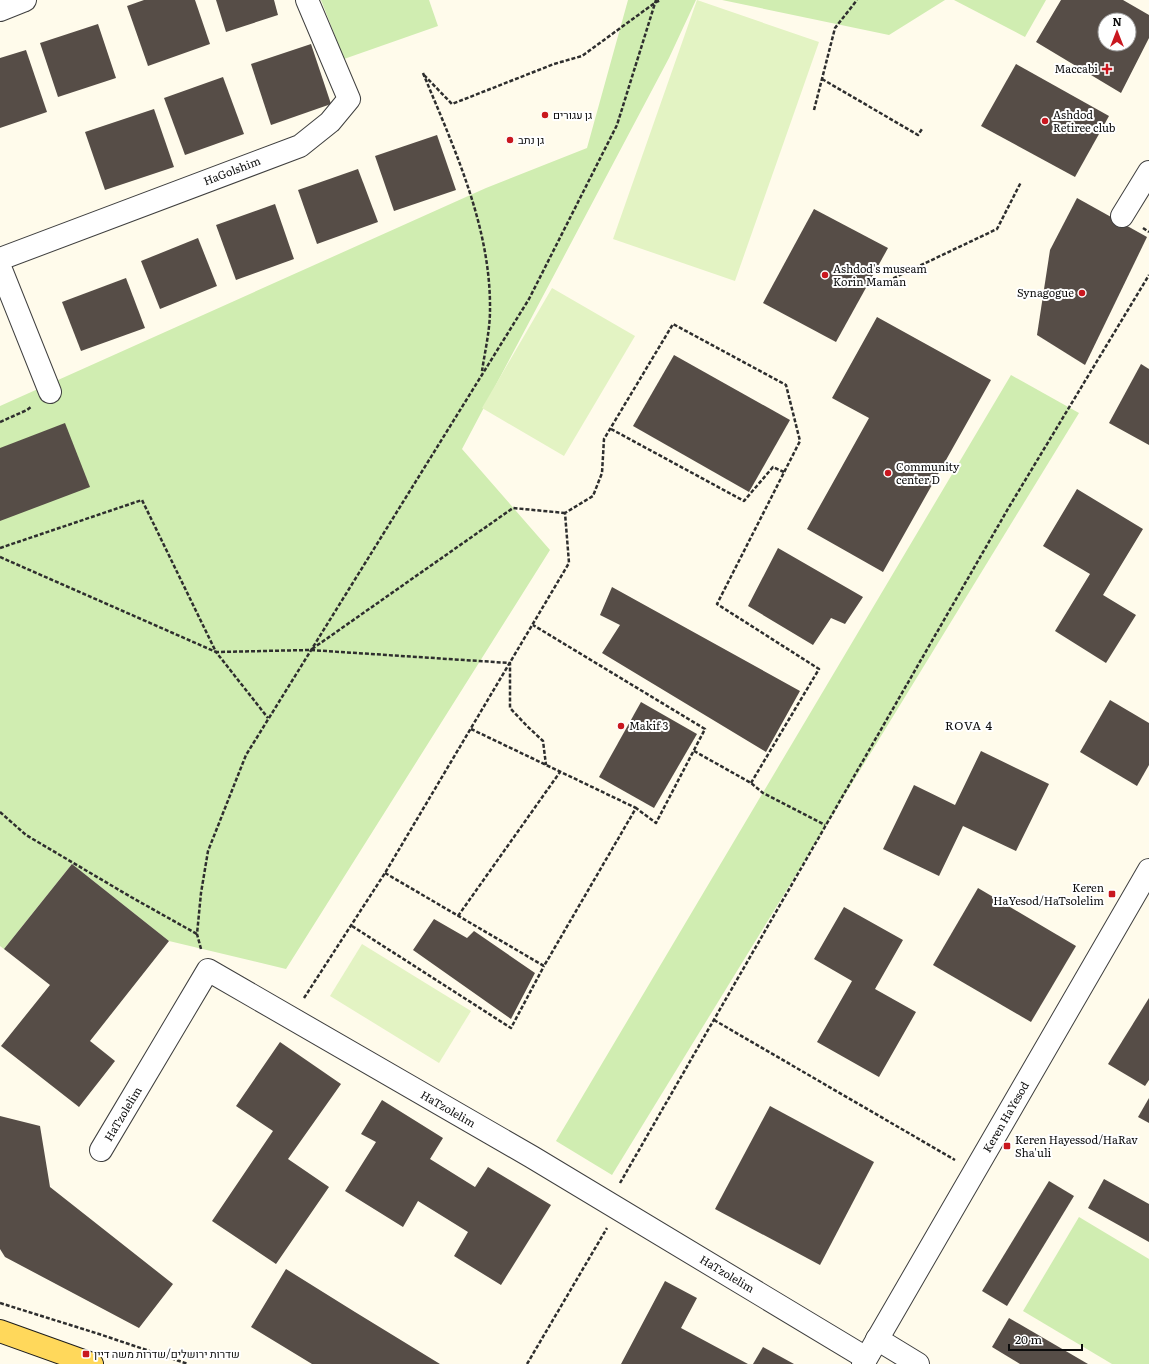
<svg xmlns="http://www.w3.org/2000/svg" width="1149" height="1364" viewBox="0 0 1149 1364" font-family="Literata,Heebo,serif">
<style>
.green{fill:#d0edb1}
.pitch{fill:#e3f3c3}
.building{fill:#564d47;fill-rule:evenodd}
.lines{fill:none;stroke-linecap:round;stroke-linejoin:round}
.minor-casing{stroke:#3f3f3f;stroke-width:24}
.major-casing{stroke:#1d1d1d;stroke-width:24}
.path{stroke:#2e2e2e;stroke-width:2.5;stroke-dasharray:4 2;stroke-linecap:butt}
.minor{stroke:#fff;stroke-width:22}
.major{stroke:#ffd85b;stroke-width:22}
.poi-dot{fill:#c9171f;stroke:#fff;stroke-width:1.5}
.labels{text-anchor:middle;stroke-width:4;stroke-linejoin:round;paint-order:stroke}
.poi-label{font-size:11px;fill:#0c0c0c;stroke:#fff;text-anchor:start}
.street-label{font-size:11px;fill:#0c0c0c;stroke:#fff}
.neighbourhood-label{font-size:12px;letter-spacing:1px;fill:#0c0c0c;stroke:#fff}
</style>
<rect width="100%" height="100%" fill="#fffbeb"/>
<g class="green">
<polygon points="321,0 429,0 438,26 344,59"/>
<polygon points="628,0 696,0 669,58 462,449 550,550 286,969 169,941 72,864 4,949 0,946 0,406 486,188 587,148"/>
<polygon points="722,0 945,0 889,35"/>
<polygon points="954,0 1046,0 1025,37"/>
<polygon points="1011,375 1079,413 612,1175 556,1141"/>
<polygon points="1079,1217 1149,1259 1149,1364 1112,1364 1023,1311"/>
</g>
<g class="pitch">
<polygon points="697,0 819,42 735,281 613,239"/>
<polygon points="552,288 635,336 564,456 482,408"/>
<polygon points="362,944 471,1011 439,1063 330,996"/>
</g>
<g class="building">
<polygon points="144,0 195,0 210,44 148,66 127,6"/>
<polygon points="216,0 274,0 278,15 226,32"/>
<path d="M1061,0H1123L1149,15V38L1121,93L1036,42ZM1105,20H1129V44H1105Z"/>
<polygon points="98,24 116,78 58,97 40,43"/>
<polygon points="311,44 331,104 271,125 251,64"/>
<polygon points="26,50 47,112 0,128 0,58"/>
<polygon points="1016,64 1109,116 1075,177 981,126"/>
<polygon points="223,77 244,134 185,155 164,98"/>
<polygon points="154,109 174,167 105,190 85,132"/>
<polygon points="437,135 456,190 394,211 375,156"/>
<polygon points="358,169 378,222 317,244 298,190"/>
<polygon points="1077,198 1147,237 1085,365 1037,335 1050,250"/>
<polygon points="275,204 294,259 236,280 216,225"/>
<polygon points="814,209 888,248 836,342 763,303"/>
<polygon points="198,238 217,286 160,309 141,261"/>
<polygon points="126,278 145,328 81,351 62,302"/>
<polygon points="877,317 991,380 883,572 807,529 869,418 832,398"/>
<polygon points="674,355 790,420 749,492 633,426"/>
<polygon points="1141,364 1149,369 1149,445 1109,423"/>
<polygon points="65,423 90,487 0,521 0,448"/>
<polygon points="1077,489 1143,529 1103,595 1136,615 1106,663 1055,631 1090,574 1043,546"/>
<polygon points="778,548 863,597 845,624 831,618 813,645 748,606"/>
<polygon points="612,587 800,691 766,752 602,653 620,625 600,615"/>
<polygon points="1110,700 1149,723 1149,765 1137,786 1080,752"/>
<polygon points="641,702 697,734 654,808 599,777"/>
<polygon points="981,751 1049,784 1016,851 963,826 939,876 883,849 914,785 955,805"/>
<polygon points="72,864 169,941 90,1041 115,1061 79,1107 1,1046 50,985 4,949"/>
<polygon points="978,888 1076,946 1031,1022 933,965"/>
<polygon points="844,907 903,940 875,989 916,1012 879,1077 817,1042 852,981 814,959"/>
<polygon points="434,919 467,938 474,931 535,973 511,1019 413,950"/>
<polygon points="1149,998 1149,1080 1145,1086 1108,1064"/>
<polygon points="280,1042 341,1084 288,1159 329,1187 276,1264 212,1221 273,1131 236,1106"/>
<polygon points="1149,1098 1149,1123 1138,1117"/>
<polygon points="382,1100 443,1138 430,1159 475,1187 488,1167 551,1205 501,1285 454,1256 468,1232 418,1201 403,1227 345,1191 376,1142 361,1134"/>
<polygon points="770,1106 874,1162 820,1265 715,1209"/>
<polygon points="0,1116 40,1126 50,1187 173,1284 139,1328 5,1257 0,1249"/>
<polygon points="1104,1179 1149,1204 1149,1242 1088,1208"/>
<polygon points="1049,1181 1074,1196 1007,1306 982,1291"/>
<polygon points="286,1269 355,1312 440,1364 312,1364 251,1327"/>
<polygon points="665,1281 697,1298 681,1328 748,1364 621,1364"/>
<polygon points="1009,1318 1088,1364 1020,1364 992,1347"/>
<polygon points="763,1347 794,1364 753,1364"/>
</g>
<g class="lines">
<defs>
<g id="minor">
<polyline points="0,10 25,0"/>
<polyline points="1122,216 1149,172"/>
<polyline points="0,259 300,146 330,122 349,99 307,0"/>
<polyline points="0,267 50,392"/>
<polyline points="101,1150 208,970 532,1157 866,1358"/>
<polyline points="877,1339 918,1364"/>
<polyline points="863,1364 1149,870"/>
</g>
<polyline id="major" points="0,1331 92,1364"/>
</defs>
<use href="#minor" class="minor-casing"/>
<use href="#major" class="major-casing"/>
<g class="path">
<path d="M423,73C454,148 491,227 490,310C490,330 485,351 482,371"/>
<polyline points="424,75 452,104 554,64 582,56 656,2 661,0"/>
<polyline points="822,79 918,135 922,129"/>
<polyline points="814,110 835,28 857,0"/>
<polyline points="1143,228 1149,232"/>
<polyline points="877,286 997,229 1021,182"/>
<polyline points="0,422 27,410 32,406"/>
<polyline points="611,429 744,501 773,467 784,472"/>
<polyline points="0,548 142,500 216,652 310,650 510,663 510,708 527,726 543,741 546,765"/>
<polyline points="0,557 216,652 268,718"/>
<polyline points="312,649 513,508 565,513"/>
<polyline points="471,729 636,808"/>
<polyline points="694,751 751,783 763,793 825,825"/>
<polyline points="0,812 26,835 131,897 197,934"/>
<polyline points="385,873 544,966 636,808 656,823 705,729 533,625"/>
<polyline points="458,916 560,772"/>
<polyline points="352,926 511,1028 544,966"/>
<polyline points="201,949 197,934 201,893 208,851 246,755 529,299 617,125 656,0"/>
<polyline points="304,998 385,873 569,563 565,513 593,496 602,473 604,439 673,324 786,385 800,441 717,604 819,669 751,783"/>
<polyline points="714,1020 955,1160"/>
<polyline points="620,1183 1009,507 1149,275"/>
<polyline points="0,1303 99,1334 188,1364"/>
<polyline points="527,1364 607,1228"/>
</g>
<use href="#minor" class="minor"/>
<use href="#major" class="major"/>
</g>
<g class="poi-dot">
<path d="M1105 63h4v4h4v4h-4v4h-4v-4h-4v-4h4z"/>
<circle cx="545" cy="115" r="4"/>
<circle cx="1045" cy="121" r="4"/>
<circle cx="510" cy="140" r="4"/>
<circle cx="825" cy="275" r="4"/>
<circle cx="1082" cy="293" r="4"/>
<circle cx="888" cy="473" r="4"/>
<circle cx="621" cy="726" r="4"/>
<rect x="1108" y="890" width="8" height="8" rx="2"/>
<rect x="1003" y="1142" width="8" height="8" rx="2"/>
<rect x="82" y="1350" width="8" height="8" rx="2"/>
</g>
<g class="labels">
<g class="poi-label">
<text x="1098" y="73" text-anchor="end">Maccabi</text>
<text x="553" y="119">גן עגורים</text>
<text x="1053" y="119">Ashdod<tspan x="1053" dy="13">Retiree club</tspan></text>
<text x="518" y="144">גן נתב</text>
<text x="833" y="273">Ashdod's museam<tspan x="833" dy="13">Korin Maman</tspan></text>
<text x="1074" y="297" text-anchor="end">Synagogue</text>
<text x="896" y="471">Community<tspan x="896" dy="13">center D</tspan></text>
<text x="629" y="730">Makif 3</text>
<text x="1104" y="892" text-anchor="end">Keren<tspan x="1104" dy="13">HaYesod/HaTsolelim</tspan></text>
<text x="1015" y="1144">Keren Hayessod/HaRav<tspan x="1015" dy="13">Sha'uli</tspan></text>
<text x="94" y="1358">שדרות ירושלים/שדרות משה דיין</text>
</g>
<g class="street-label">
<text transform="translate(232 171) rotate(-21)" y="4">HaGolshim</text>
<text transform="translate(448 1109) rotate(30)" y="4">HaTzolelim</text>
<text transform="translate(123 1114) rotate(-59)" y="4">HaTzolelim</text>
<text transform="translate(1006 1117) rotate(-60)" y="4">Keren HaYesod</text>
<text transform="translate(727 1274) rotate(31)" y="4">HaTzolelim</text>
</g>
<g class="neighbourhood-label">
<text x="969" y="730">ROVA 4</text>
</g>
</g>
<g transform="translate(1117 32)"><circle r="19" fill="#ffffff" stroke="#9e9e9e"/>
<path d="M0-3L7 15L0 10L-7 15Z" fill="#c9171f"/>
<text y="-6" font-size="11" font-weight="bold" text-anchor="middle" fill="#0c0c0c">N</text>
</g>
<path d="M1009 1344v6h73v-6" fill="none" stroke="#0c0c0c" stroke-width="2"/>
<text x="1015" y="1344" font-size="12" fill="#0c0c0c" stroke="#ffffff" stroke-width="3" paint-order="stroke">20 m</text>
</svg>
